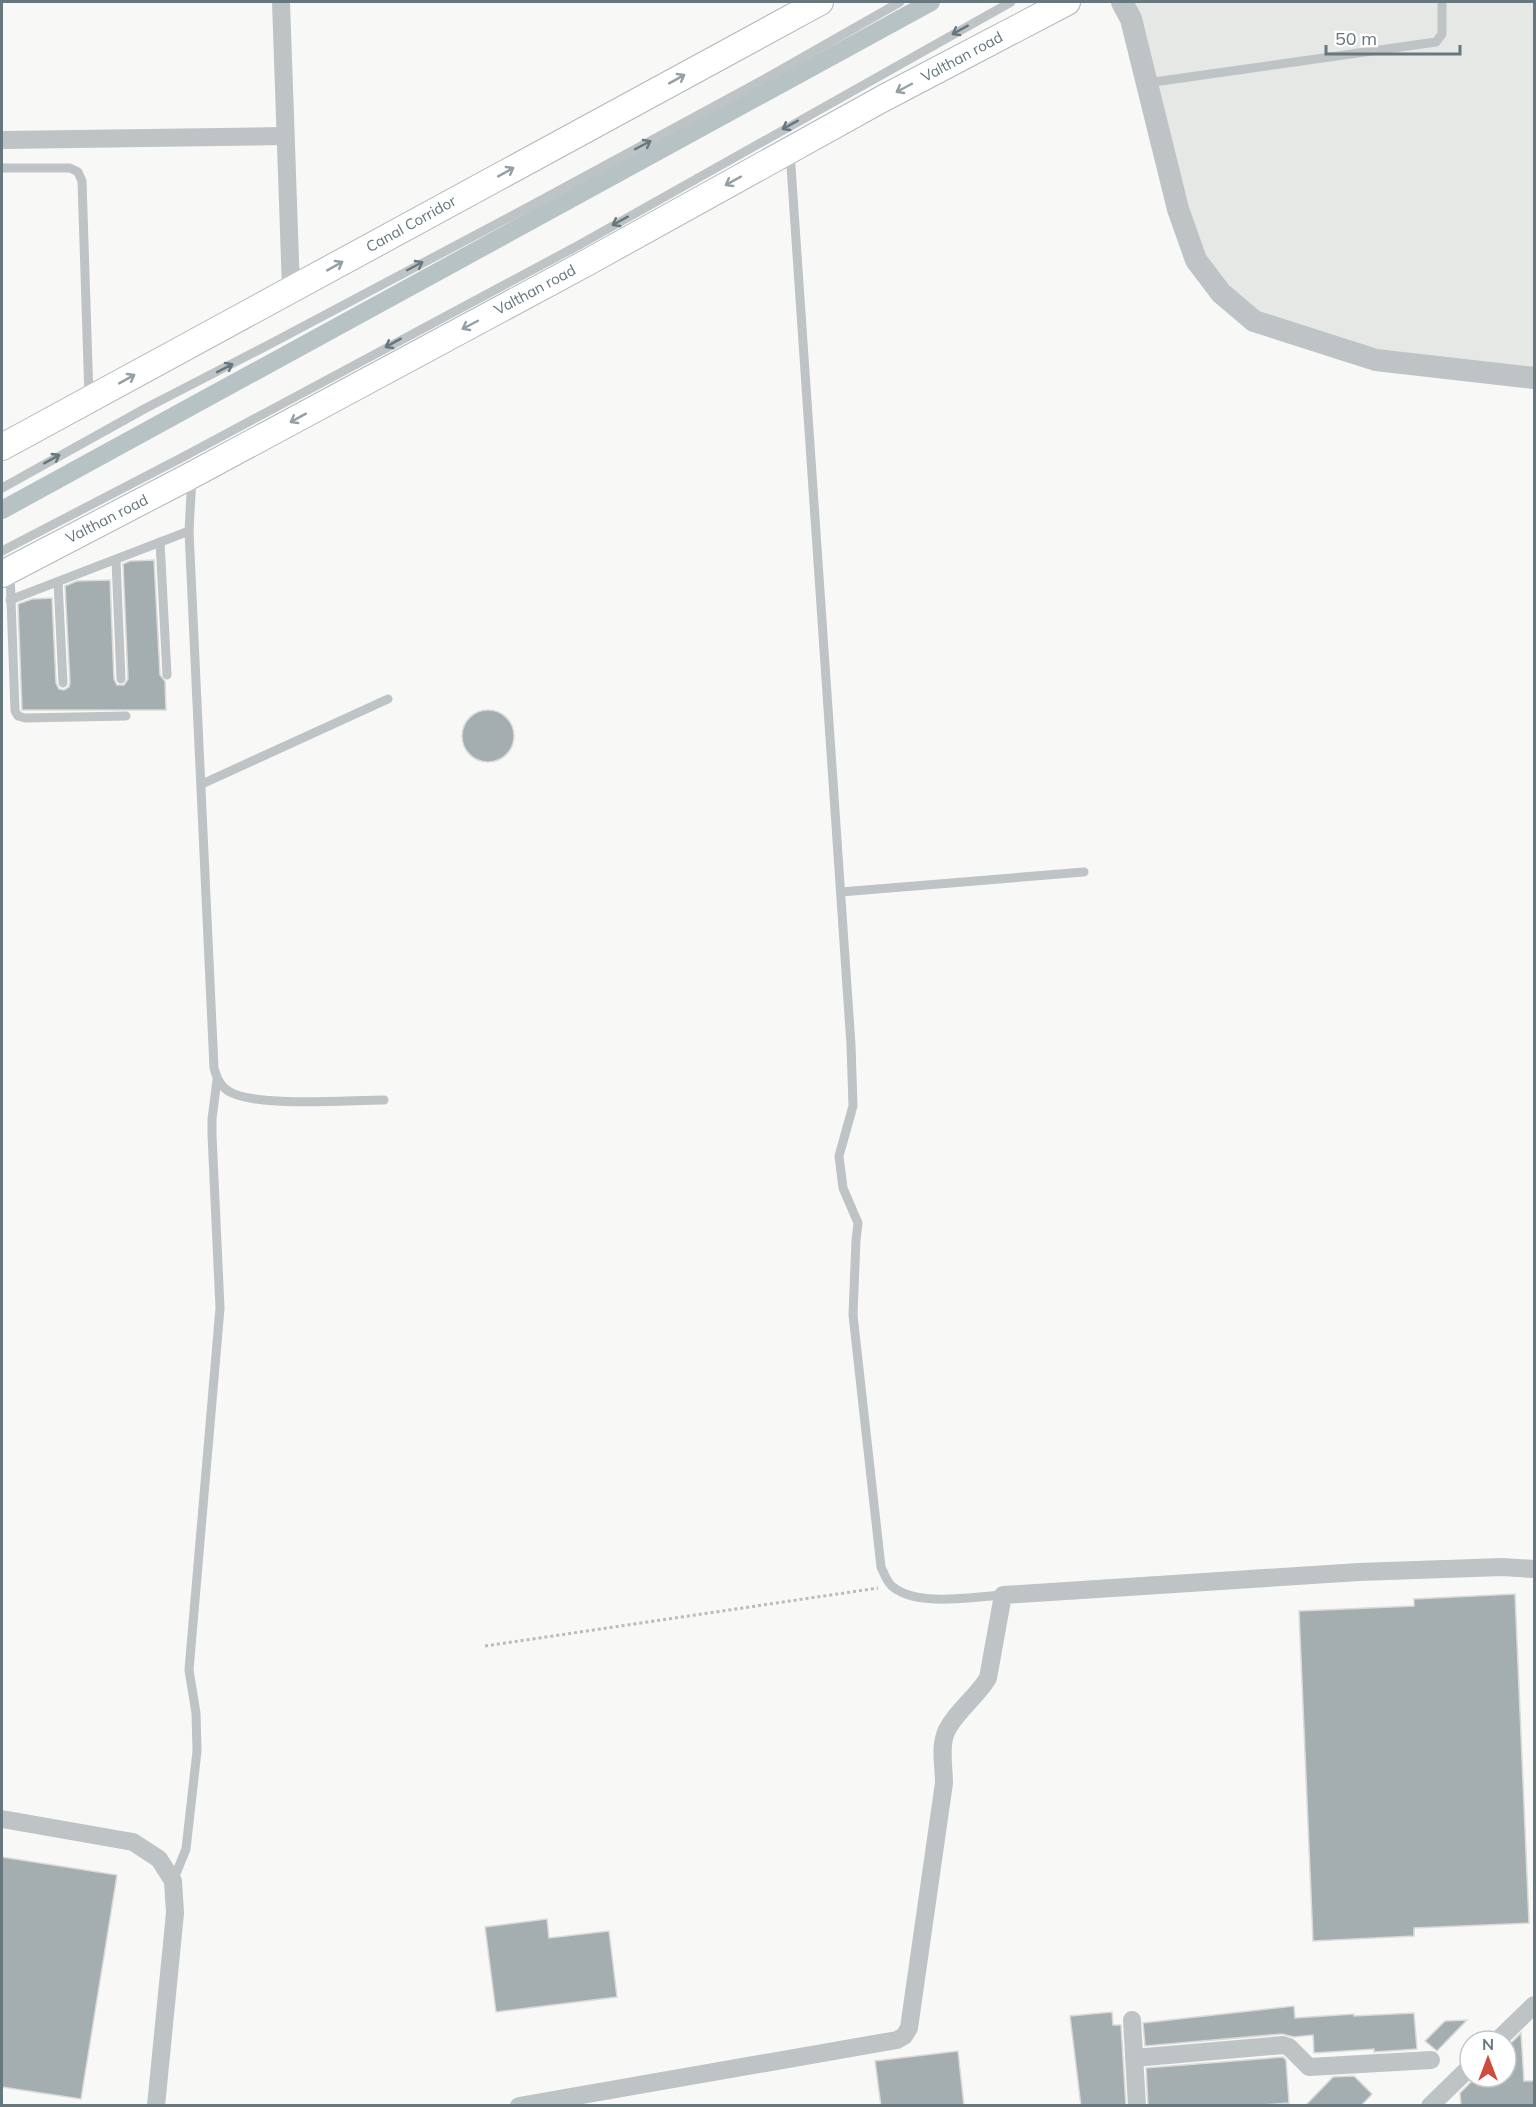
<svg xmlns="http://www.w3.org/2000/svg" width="1536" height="2107" viewBox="0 0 1536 2107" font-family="Mulish,sans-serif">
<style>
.built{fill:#e6e8e6}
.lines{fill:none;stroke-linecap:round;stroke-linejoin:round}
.canal{stroke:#b6c2c4;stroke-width:18}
.building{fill:#a4adb0;stroke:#dadad8;stroke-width:1.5}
.secondary-casing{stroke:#b0b7ba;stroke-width:28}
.path{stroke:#b8bcbe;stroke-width:3;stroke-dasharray:3 3;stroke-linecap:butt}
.service{stroke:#bec3c5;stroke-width:9}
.minor{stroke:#bec3c5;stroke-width:18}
.tertiary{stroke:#bec3c5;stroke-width:22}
.secondary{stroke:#fff;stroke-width:26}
.oneway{stroke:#66777e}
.oneway2{stroke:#94a0a5}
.labels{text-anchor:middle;stroke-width:6;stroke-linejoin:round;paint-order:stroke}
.street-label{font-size:15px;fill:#66777e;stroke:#fff}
</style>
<rect width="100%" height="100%" fill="#f8f8f6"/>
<polygon class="built" points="1132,2 1534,2 1534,370 1378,351 1257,316 1203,258"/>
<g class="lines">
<polyline class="canal" points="2,510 931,2"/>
</g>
<g class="building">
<polygon points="154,560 160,675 165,681 166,710 22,710 18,604 32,599 52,598 56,683 59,689 64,690 69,687 70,683 65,586 77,581 110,580 114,679 117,685 124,685 128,679 123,564 130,561"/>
<circle cx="488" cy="736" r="26"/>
<polygon points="1515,1594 1529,1923 1414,1928 1414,1936 1313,1941 1299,1611 1414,1606 1414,1599"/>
<polygon points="2,1857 117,1875 81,2099 2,2087"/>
<polygon points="547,1919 549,1938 609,1931 617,1997 496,2012 485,1927"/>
<polygon points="1294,2006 1295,2018 1354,2014 1354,2016 1414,2013 1417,2049 1374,2052 1374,2049 1314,2053 1313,2035 1294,2037 1282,2034 1145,2046 1143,2023"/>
<polygon points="1112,2012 1113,2025 1121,2025 1126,2106 1081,2106 1070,2016"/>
<polygon points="1467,2020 1437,2051 1425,2041 1445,2021"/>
<polygon points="1521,2033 1524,2081 1534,2081 1534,2106 1461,2106 1460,2093 1476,2077 1506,2077 1506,2048"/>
<polygon points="958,2051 964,2106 881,2106 875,2061"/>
<polygon points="1283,2057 1286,2060 1289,2103 1249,2106 1148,2106 1146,2068"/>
<polygon points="1354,2076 1372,2094 1361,2106 1305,2106 1333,2077"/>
</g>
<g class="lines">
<defs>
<g id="secondary">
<polyline points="2,447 820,2"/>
<polyline points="2,574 192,475 588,262 882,99 1067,2"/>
</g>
</defs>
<use href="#secondary" class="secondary-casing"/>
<polyline class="path" points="485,1646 878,1588"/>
<g class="service">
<polyline points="1147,83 1436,42 1442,34 1442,2"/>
<path d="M790,152L851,1045L853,1106L839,1156L843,1188L858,1223L856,1240L853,1315L881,1567C884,1573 887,1583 893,1587C918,1607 972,1597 1003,1595"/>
<polyline points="2,168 70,168 78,172 82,181 89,397"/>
<path d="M192,477L189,531L214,1068C217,1079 221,1088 232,1093C262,1107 348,1100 384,1100"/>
<polyline points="2,488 146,408 274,342 534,204 770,76 900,2"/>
<polyline points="160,542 167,675"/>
<polyline points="2,551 183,457 579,245 1011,2"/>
<polyline points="116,560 121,679"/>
<polyline points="10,572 15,711 18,716 25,718 126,716"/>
<polyline points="58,582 63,683"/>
<polyline points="10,600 189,531"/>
<polyline points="202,784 388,699"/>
<polyline points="841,892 1084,872"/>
<polyline points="173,1881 186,1849 197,1751 196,1713 189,1670 220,1308 212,1135 212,1119 217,1080"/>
</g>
<g class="minor">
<polyline points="281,2 291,289"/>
<polyline points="2,140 285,136"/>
<polyline points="2,1819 133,1842 159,1859 173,1881 175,1913 156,2106"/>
<polyline points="1132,2020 1137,2106"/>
<polyline points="1497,2041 1534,2005"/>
<polyline points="1134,2058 1283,2045 1289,2047 1309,2067 1431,2060"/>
<path d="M519,2106L897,2040L904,2036L909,2028L944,1783C944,1768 940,1749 945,1735C950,1717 977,1697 988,1678L1003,1595L1359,1572L1502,1567L1534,1569"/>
<polyline points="1430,2106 1470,2067"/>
</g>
<polyline class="tertiary" points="1122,2 1131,19 1178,209 1196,260 1221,293 1254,321 1376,360 1534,378"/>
<use href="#secondary" class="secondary"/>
</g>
<defs><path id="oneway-shaft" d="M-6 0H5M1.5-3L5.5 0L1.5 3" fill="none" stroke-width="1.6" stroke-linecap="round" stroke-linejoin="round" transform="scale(1.5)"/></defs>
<g class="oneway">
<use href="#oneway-shaft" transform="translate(960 30) rotate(151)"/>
<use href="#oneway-shaft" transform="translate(790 125) rotate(151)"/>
<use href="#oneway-shaft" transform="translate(643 145) rotate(-28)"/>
<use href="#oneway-shaft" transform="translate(620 221) rotate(151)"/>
<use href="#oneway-shaft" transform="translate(415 266) rotate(-28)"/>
<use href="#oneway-shaft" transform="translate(393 343) rotate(151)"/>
<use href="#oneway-shaft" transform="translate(225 368) rotate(-27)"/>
<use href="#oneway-shaft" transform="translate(52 459) rotate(-29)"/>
</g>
<g class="oneway2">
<use href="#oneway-shaft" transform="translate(677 79) rotate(-29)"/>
<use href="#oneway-shaft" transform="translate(904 88) rotate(152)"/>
<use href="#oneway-shaft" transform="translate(506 172) rotate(-29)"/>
<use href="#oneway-shaft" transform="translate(733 181) rotate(151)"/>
<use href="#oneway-shaft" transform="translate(335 266) rotate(-29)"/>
<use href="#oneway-shaft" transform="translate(470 325) rotate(152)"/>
<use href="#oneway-shaft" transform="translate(127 379) rotate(-29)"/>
<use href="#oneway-shaft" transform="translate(298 418) rotate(151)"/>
</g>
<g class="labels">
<g class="street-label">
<text transform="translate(962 57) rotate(-28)" y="5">Valthan road</text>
<text transform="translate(411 224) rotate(-29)" y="5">Canal Corridor</text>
<text transform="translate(535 290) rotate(-28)" y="5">Valthan road</text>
<text transform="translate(107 519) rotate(-27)" y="5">Valthan road</text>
</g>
</g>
<rect width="1536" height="2107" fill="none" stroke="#66777e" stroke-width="6"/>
<g transform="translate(1488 2059)"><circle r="28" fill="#ffffff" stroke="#c2c9cb" stroke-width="1.5"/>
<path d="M0-4.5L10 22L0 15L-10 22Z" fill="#cf4d3f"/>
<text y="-9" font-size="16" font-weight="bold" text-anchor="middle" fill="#66777e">N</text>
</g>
<path d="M1326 45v9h134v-9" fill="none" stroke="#66777e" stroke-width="3"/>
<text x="1335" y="45" font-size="18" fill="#66777e" stroke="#ffffff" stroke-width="4.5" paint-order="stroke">50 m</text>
</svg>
